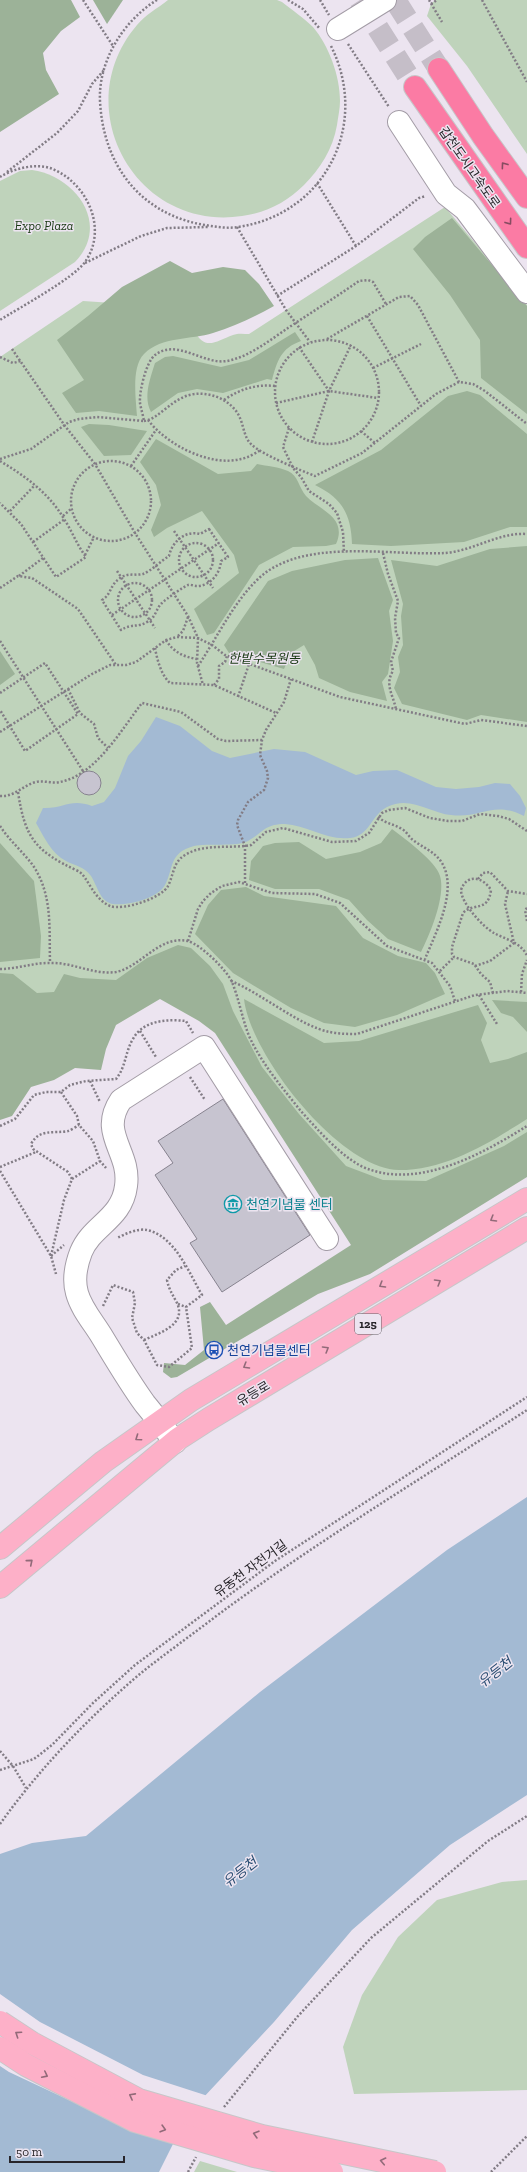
<svg xmlns="http://www.w3.org/2000/svg" width="527" height="2172" viewBox="0 0 527 2172" font-family="'Zilla Slab','Noto Sans KR',serif">
<style>
.green{fill:#bfd3bb}
.forest{fill:#9cb298}
.water{fill:#a3bad3}
.pier{fill:#ece4f0}
.building{fill:#c7c4d0;stroke:#87838f}
.lines{fill:none;stroke-linecap:round;stroke-linejoin:round}
.highway-tunnel{stroke:#c5bec8;stroke-width:22;stroke-dasharray:22 11;stroke-linecap:butt}
.minor-casing{stroke:#a39ca6;stroke-width:24}
.major-casing{stroke:#c7c6c8;stroke-width:24}
.highway-casing{stroke:#c7c6c8;stroke-width:24}
.path{stroke:#827c85;stroke-width:2.5;stroke-dasharray:2 2;stroke-linecap:butt}
.minor{stroke:#fff;stroke-width:22}
.major{stroke:#fdb0c8;stroke-width:22}
.highway{stroke:#fb7ba4;stroke-width:22}
.major-bridge-casing{stroke:#c7c6c8;stroke-width:24;stroke-linecap:butt}
.major-bridge{stroke:#fdb0c8;stroke-width:22}
.oneway{stroke:#874c61}
.oneway2{stroke:#926a79}
.labels{text-anchor:middle;stroke-width:3;stroke-linejoin:round;paint-order:stroke}
.shield{fill:#ece4f0;stroke:#635e65;stroke-width:1}
.shield-label{font-size:12px;font-weight:bold;fill:#28252a}
.street-label{font-size:13px;fill:#28252a;stroke:#ece4f0}
.park-label{font-size:13px;font-style:italic;fill:#183812;stroke:#ece4f0}
.culture-label{font-size:13px;fill:#0d838f;stroke:#ece4f0;text-anchor:start}
.transit-label{font-size:13px;fill:#164399;stroke:#ece4f0;text-anchor:start}
.water-label{font-size:14px;font-style:italic;fill:#2b4e73;stroke:#ece4f0}
</style>
<rect width="100%" height="100%" fill="#ece4f0"/>
<g class="green">
<path d="M168,0H277L282,2C292,10 304,18 313,27C329,46 340,76 340,101C340,109 338,117 337,125C333,149 320,169 304,185C287,202 266,213 242,216C135,232 67,107 137,25C145,15 158,8 168,0Z"/>
<polygon points="435,0 527,0 527,154 467,66 427,16 431,4"/>
<path d="M32,170C76,176 111,225 75,262L0,311V181L20,171Z"/>
<path d="M445,207L527,305V1169L370,1266L171,960L0,1069V357L83,301L113,303L194,330C205,352 216,341 233,335C238,333 244,334 249,334Z"/>
<polygon points="527,1880 527,2090 354,2094 343,2047 362,1995 398,1937 437,1900 502,1882"/>
<polygon points="200,2161 237,2172 194,2172"/>
</g>
<g class="forest">
<polygon points="0,0 71,0 80,17 61,31 43,53 46,70 59,94 0,132"/>
<polygon points="93,0 123,0 107,24"/>
<polygon points="452,218 527,306 527,414 481,378 480,340 450,295 413,249 425,237"/>
<path d="M170,261L192,273L223,267L245,270L259,284L274,306C254,317 235,326 213,333C191,340 162,336 144,354C131,367 136,399 137,416L99,411L76,413L62,393L84,380L57,340L88,316L122,287Z"/>
<path d="M295,332L301,341C281,348 277,361 272,380L267,379L223,393L197,389L178,393L151,412C143,397 150,379 155,363L165,357L173,356L221,367L249,360Z"/>
<path d="M467,391L480,395L527,434V527H510L464,542L391,546L352,544C351,514 342,498 315,485L381,450L448,396Z"/>
<polygon points="89,424 109,425 147,431 131,455 104,456 81,427"/>
<path d="M156,439L218,474L251,471L257,464C267,466 279,467 288,471C298,475 299,488 306,496C319,510 348,517 336,544L326,546L293,547L259,565L214,633L207,635L194,609L239,573L234,555L202,511L167,528L154,537L151,530L161,505L156,485L140,462Z"/>
<polygon points="527,546 527,722 481,715 467,720 402,704 394,688 400,672 398,657 403,645 401,616 403,604 391,560 437,566 490,549"/>
<polygon points="378,558 393,600 389,611 393,641 388,674 382,682 387,701 350,692 319,678 315,665 304,645 291,653 284,669 229,653 224,645 268,581 292,571 345,560"/>
<polygon points="0,651 15,674 0,685"/>
<path d="M392,829C405,839 436,861 440,876C446,896 430,934 421,952L388,939L367,920L349,900L319,889H275L249,880L251,861L263,846L275,843L299,842L326,859L360,852L381,843Z"/>
<polygon points="0,843 34,881 41,936 40,958 0,962"/>
<polygon points="246,887 264,896 336,906 363,938 398,956 426,963 435,973 445,994 397,1015 355,1027 324,1023 291,1008 233,973 195,934 208,905 221,890"/>
<polygon points="178,945 191,948 210,966 223,984 233,1011 262,1067 299,1114 346,1166 383,1180 426,1181 504,1146 527,1132 527,1177 370,1274 318,1294 177,1377 171,1378 163,1372 164,1363 185,1365 204,1350 200,1307 210,1302 226,1325 351,1245 215,1033 199,1021 160,999 116,1025 106,1049 101,1070 75,1068 54,1080 31,1087 12,1116 0,1120 0,973 13,974 37,993 54,992 64,974 80,978 116,980 147,958"/>
<path d="M244,999L324,1043L359,1041L478,1005L487,1023L481,1040L490,1063L508,1059L527,1052V1119C489,1143 446,1170 399,1170C339,1169 250,1054 244,999Z"/>
<polygon points="492,1000 527,1002 527,1032 513,1017 501,1013"/>
</g>
<g class="water">
<path d="M156,717L180,726L212,751L230,758L274,749L305,752L356,775L373,771L397,770L436,787L456,789L479,787L495,783L510,784L520,796L526,808L524,816C493,800 480,819 451,815C430,813 410,795 387,807C371,815 370,836 350,838C327,841 307,825 285,824C264,824 263,833 248,841C237,847 207,843 194,846C168,853 174,869 165,885C157,899 127,906 113,904C100,902 97,885 91,876C84,866 75,866 66,861C51,853 44,837 36,823L43,808C64,809 70,798 92,806L104,802L115,788L128,756L141,741Z"/>
<polygon points="527,1497 527,1795 450,1845 352,1930 274,2022 188,2114 159,2172 0,2172 0,1854 32,1843 86,1836 260,1692 447,1550"/>
</g>
<polygon class="pier" points="0,1994 40,2022 143,2075 208,2096 190,2115 118,2123 9,2072 0,2066"/>
<g class="building">
<circle cx="89" cy="783" r="12"/>
<polygon points="223,1099 310,1235 222,1292 190,1243 197,1239 155,1175 173,1163 158,1141"/>
</g>
<g class="lines">
<g class="highway-tunnel">
<polyline points="360,0 415,87"/>
<polyline points="395,0 439,69"/>
</g>
<defs>
<g id="minor">
<polyline points="338,29 385,0"/>
<polyline points="399,122 446,194 465,209 527,292"/>
<path d="M175,1442C165,1429 155,1416 145,1404C129,1382 115,1358 101,1335C93,1322 81,1308 77,1293C73,1279 76,1265 81,1252C92,1225 122,1219 126,1186C131,1151 98,1134 121,1100L204,1047L327,1239"/>
</g>
<g id="major">
<polyline points="0,1548 103,1462 191,1400 527,1199"/>
<polyline points="0,1587 178,1439 209,1419 527,1228"/>
</g>
<g id="highway">
<polyline points="439,69 483,136 527,197"/>
<polyline points="415,87 527,247"/>
</g>
</defs>
<use href="#minor" class="minor-casing"/>
<use href="#major" class="major-casing"/>
<use href="#highway" class="highway-casing"/>
<g class="path">
<polyline points="83,0 113,46"/>
<path d="M157,0C124,20 98,61 100,101C103,162 137,211 199,224C212,226 225,229 238,227C326,214 370,124 331,46"/>
<polyline points="288,0 303,9 320,29"/>
<polyline points="320,0 329,15"/>
<polyline points="429,0 442,22"/>
<polyline points="482,0 527,82"/>
<polyline points="431,4 437,0"/>
<polyline points="348,44 389,107"/>
<polyline points="7,172 57,133 78,111 92,84 104,70"/>
<path d="M0,177C13,169 34,163 50,168C86,181 109,228 85,262C74,278 19,308 0,320"/>
<polyline points="317,183 356,246"/>
<polyline points="237,227 286,310 310,342"/>
<polyline points="85,263 141,236 167,228 208,227"/>
<polyline points="277,296 356,246 419,198 426,196"/>
<polyline points="367,316 421,406"/>
<polyline points="327,339 399,297 410,296 418,305 459,382"/>
<circle cx="327" cy="392" r="52"/>
<polyline points="299,347 329,391"/>
<polyline points="12,349 65,426 95,464 135,533 188,616 198,638 197,663 203,685"/>
<polyline points="0,357 13,363 21,361"/>
<polyline points="373,368 421,344"/>
<path d="M224,400C240,389 256,384 275,386"/>
<polyline points="276,403 329,391 378,398"/>
<path d="M148,420C167,445 210,467 241,459C248,458 255,453 261,450"/>
<path d="M144,421C160,419 173,396 195,394C212,392 233,401 240,418C244,427 244,438 252,445C263,455 300,470 315,476L362,453L436,394L459,382L473,384L485,391L527,424"/>
<polyline points="289,428 283,447 293,468 301,477 309,491 329,504 337,513 343,532 344,553"/>
<polyline points="361,431 376,444"/>
<polyline points="312,442 329,391 351,345"/>
<path d="M0,459L31,449L69,422L79,419L97,417L144,421C143,415 141,409 140,403C139,392 146,362 155,355C177,338 203,365 227,361C249,357 270,340 288,328C312,312 336,297 359,281L368,280L373,282L386,304"/>
<circle cx="111" cy="501" r="40"/>
<path d="M0,461C25,476 49,493 64,519C72,531 77,545 86,557L56,577L21,524L0,503"/>
<polyline points="131,466 156,430"/>
<polyline points="10,511 35,485"/>
<polyline points="63,516 72,508"/>
<path d="M209,529L228,557L221,561C220,574 210,586 197,586C194,586 190,584 188,585C183,587 166,599 162,603C156,608 156,618 147,622C137,628 133,623 121,630L102,600C111,595 110,585 119,579C127,572 135,576 143,574C151,571 161,561 169,556C172,542 185,530 200,534Z"/>
<polyline points="174,531 213,588"/>
<polyline points="33,542 65,519"/>
<circle cx="196" cy="560" r="17"/>
<path d="M383,553L388,574L398,601L395,618L396,633L399,638L391,662L393,671C384,685 394,696 396,710"/>
<polyline points="85,555 94,537"/>
<polyline points="117,571 155,628"/>
<polyline points="19,576 43,558"/>
<circle cx="135" cy="600" r="17"/>
<polyline points="0,588 18,576 32,578 78,609 116,665"/>
<polyline points="112,615 219,543"/>
<polyline points="178,636 183,631 188,617"/>
<path d="M166,640C173,652 184,657 197,659"/>
<polyline points="0,641 83,771"/>
<path d="M155,648C157,659 161,675 170,683L214,685L276,713"/>
<path d="M198,666C217,638 233,603 258,579C302,537 389,556 445,553C473,551 499,532 527,534"/>
<polyline points="214,685 219,679 219,666 225,662 227,656"/>
<polyline points="68,689 80,713 94,724 98,738 108,748"/>
<polyline points="0,693 45,663 78,714 25,751 0,710"/>
<polyline points="238,697 249,664"/>
<polyline points="0,732 92,674 110,665 126,665 136,662 166,640 177,637 198,638 212,645 225,655 340,697 465,724 481,720 527,726"/>
<path d="M18,792C25,838 35,851 78,871C88,876 92,898 110,906C123,911 162,898 168,886C174,874 173,862 185,855C204,843 230,849 251,845L266,832L283,828L332,842L356,841L369,833L382,813L389,810L405,808L430,818L448,821H462L480,814L498,816L509,819L527,831"/>
<path d="M0,796C15,797 23,785 36,782C44,780 52,784 60,782C96,775 121,730 142,703L181,712L218,739L226,741L262,740"/>
<path d="M378,817C386,824 394,824 402,829C407,832 409,837 413,840C422,847 433,851 440,860C460,887 436,932 425,959"/>
<path d="M0,826C9,840 22,851 32,864C53,894 49,928 50,962"/>
<polyline points="478,879 483,873 490,872 508,891 527,894"/>
<polyline points="245,883 245,846 237,825 238,820 248,802 264,790 268,778 267,771 260,755 262,740 266,730 284,702 291,679"/>
<polyline points="527,908 525,910 527,921"/>
<polyline points="188,941 198,909 203,901 211,893 222,886 239,882 272,893 315,894 340,903 387,946 432,963 450,986 455,1001"/>
<polyline points="475,966 490,961 514,943 505,904 508,891"/>
<path d="M0,969C18,969 35,962 53,963C74,963 94,975 116,972C141,967 159,935 188,941C201,945 226,969 232,982C239,999 242,1018 249,1036C262,1064 281,1086 300,1110C317,1129 346,1163 371,1170C423,1187 484,1153 527,1126"/>
<polyline points="440,971 454,957"/>
<path d="M231,981C261,993 301,1027 330,1032C339,1034 348,1034 357,1034L475,995L507,991L527,993"/>
<polyline points="521,992 522,974 527,960"/>
<path d="M493,993L490,982L481,974L474,964L454,957L452,954V947L463,913C473,902 488,913 491,890C483,877 467,873 461,890C461,903 483,927 494,933C505,939 522,943 527,956"/>
<polyline points="479,995 497,1024"/>
<polyline points="140,1031 156,1057"/>
<polyline points="190,1077 205,1100"/>
<polyline points="90,1081 100,1102"/>
<polyline points="61,1092 77,1116 79,1125 93,1141 100,1161 106,1168"/>
<path d="M0,1126L15,1119L34,1095L46,1092H61L70,1085L86,1081L116,1079C126,1067 125,1052 133,1039C143,1020 168,1019 186,1021L193,1033"/>
<polyline points="0,1167 36,1152"/>
<polyline points="0,1171 51,1256 56,1274"/>
<polyline points="72,1179 100,1161"/>
<polyline points="51,1256 64,1245"/>
<path d="M51,1256L64,1200L72,1179L68,1172L33,1149L31,1144C40,1128 53,1134 68,1131C71,1130 76,1127 79,1125"/>
<polyline points="178,1304 186,1307"/>
<path d="M103,1306L113,1285L133,1292L135,1303L132,1318L137,1333L144,1340L157,1365L169,1367L192,1348L186,1307L202,1295C189,1273 175,1236 147,1230C138,1228 125,1234 117,1238"/>
<path d="M144,1340C159,1333 187,1325 177,1303C173,1295 169,1290 167,1280L176,1270L185,1266"/>
<polyline points="0,1751 13,1766 26,1788"/>
<polyline points="0,1770 34,1759 52,1745 93,1703 135,1665 275,1561 527,1397"/>
<path d="M0,1824C40,1768 88,1718 141,1673C166,1653 193,1634 219,1614C318,1541 424,1477 527,1410"/>
<polyline points="224,2107 298,2016 371,1938 488,1841 527,1816"/>
<polyline points="188,2172 196,2157"/>
<polyline points="491,2172 527,2136"/>
</g>
<use href="#minor" class="minor"/>
<use href="#major" class="major"/>
<use href="#highway" class="highway"/>
<defs>
<g id="major-bridge">
<polyline points="0,2022 32,2043 139,2100 262,2136 435,2172"/>
<polyline points="0,2048 26,2065 135,2121 254,2156 332,2172"/>
</g>
</defs>
<use href="#major-bridge" class="major-bridge-casing"/>
<use href="#major-bridge" class="major-bridge"/>
</g>
<defs><path id="oneway-chevron" d="M-2-3.5L2.5 0L-2 3.5" fill="none" stroke-width="1.6" stroke-linecap="round" stroke-linejoin="round"/></defs>
<g class="oneway">
<use href="#oneway-chevron" transform="translate(504 165) rotate(-126)"/>
<use href="#oneway-chevron" transform="translate(509 222) rotate(54)"/>
</g>
<g class="oneway2">
<use href="#oneway-chevron" transform="translate(493 1219) rotate(149)"/>
<use href="#oneway-chevron" transform="translate(438 1282) rotate(-31)"/>
<use href="#oneway-chevron" transform="translate(382 1285) rotate(149)"/>
<use href="#oneway-chevron" transform="translate(326 1349) rotate(-31)"/>
<use href="#oneway-chevron" transform="translate(246 1366) rotate(149)"/>
<use href="#oneway-chevron" transform="translate(138 1438) rotate(145)"/>
<use href="#oneway-chevron" transform="translate(30 1562) rotate(-40)"/>
<use href="#oneway-chevron" transform="translate(18 2034) rotate(-146)"/>
<use href="#oneway-chevron" transform="translate(45 2075) rotate(27)"/>
<use href="#oneway-chevron" transform="translate(132 2096) rotate(-152)"/>
<use href="#oneway-chevron" transform="translate(163 2129) rotate(16)"/>
<use href="#oneway-chevron" transform="translate(256 2134) rotate(-164)"/>
<use href="#oneway-chevron" transform="translate(383 2161) rotate(-168)"/>
</g>
<defs>
<symbol id="museum-ring" viewBox="-11 -11 22 22"><circle r="9.5" fill="#ece4f0" stroke="#0f9aa8" stroke-width="1.5"/><path d="M0-6L6-3V-2H-6V-3ZM-5-1h2V3h-2ZM-1-1h2V3h-2ZM3-1h2V3H3ZM-6 4H6V6H-6Z" fill="#0f9aa8"/></symbol>
<symbol id="bus-ring" viewBox="-11 -11 22 22"><circle r="9.5" fill="#ece4f0" stroke="#1a4fb4" stroke-width="1.5"/><path d="M-5-6H5V4H4V6H2V4H-2V6H-4V4H-5ZM-3.5-4V0h7V-4ZM-3.5 1.2v1.5H-2V1.2ZM2 1.2v1.5H3.5V1.2Z" fill="#1a4fb4"/></symbol>
</defs>
<g fill-rule="evenodd">
<use href="#museum-ring" x="223" y="1194" width="20" height="20"/>
<use href="#bus-ring" x="204" y="1340" width="20" height="20"/>
</g>
<g class="labels">
<rect class="shield" x="355" y="1314" width="26" height="20" rx="3"/>
<g class="shield-label">
<text x="368" y="1328">125</text>
</g>
<g class="street-label">
<text transform="translate(470 167) rotate(55)" y="5">갑천도시고속도로</text>
<text transform="translate(253 1393) rotate(-31)" y="5">유등로</text>
<text transform="translate(250 1568) rotate(-36)" y="5">유동천 자전거길</text>
</g>
<g class="park-label">
<text x="44" y="230">Expo Plaza</text>
<text x="264" y="663">한밭수목원동</text>
</g>
<g class="culture-label">
<text x="246" y="1209">천연기념물 센터</text>
</g>
<g class="transit-label">
<text x="227" y="1355">천연기념물센터</text>
</g>
<g class="water-label">
<text transform="translate(495 1672) rotate(-38)" y="5">유등천</text>
<text transform="translate(240 1872) rotate(-38)" y="5">유등천</text>
</g>
</g>
<path d="M10 2156v6h114v-6" fill="none" stroke="#28252a" stroke-width="2"/>
<text x="16" y="2156" font-size="12" fill="#28252a" stroke="#ece4f0" stroke-width="3" paint-order="stroke">50 m</text>
</svg>
